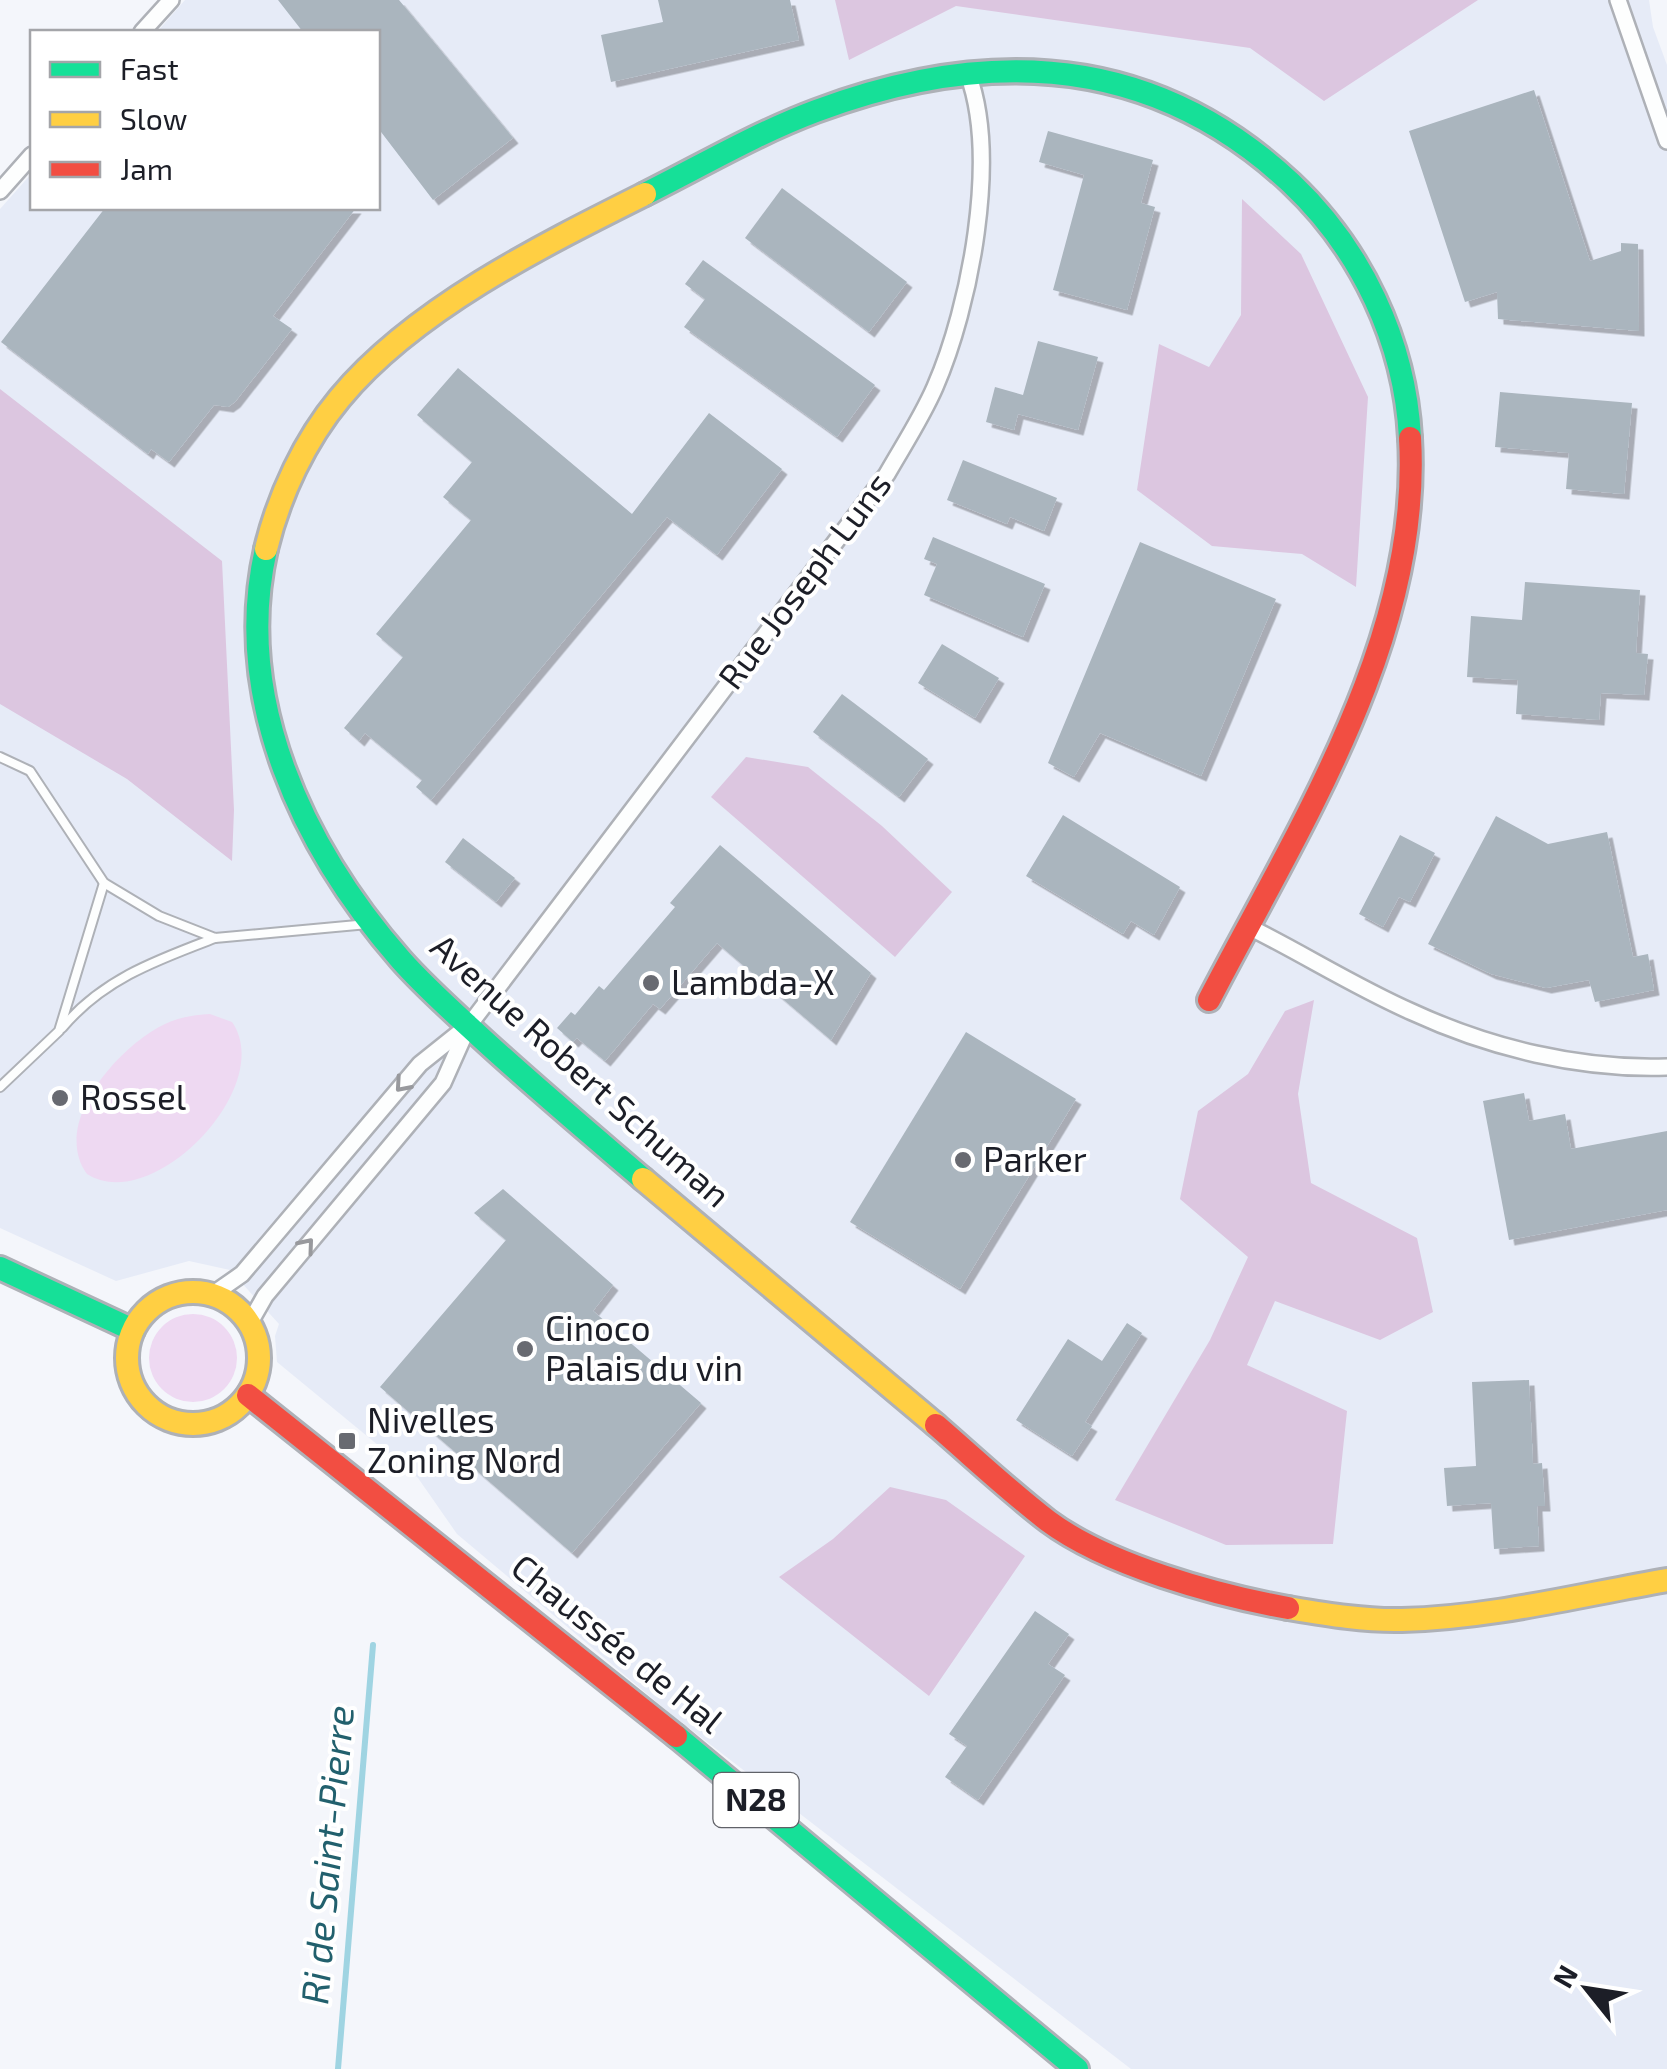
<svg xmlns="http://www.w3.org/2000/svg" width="1667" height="2069" viewBox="0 0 1667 2069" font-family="'Exo 2',sans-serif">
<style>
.built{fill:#e6ebf7}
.green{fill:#eed9f2}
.forest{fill:#dcc6e0}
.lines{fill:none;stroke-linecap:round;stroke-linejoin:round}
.stream{stroke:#9fd4e2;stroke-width:6}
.building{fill:#aab5be;filter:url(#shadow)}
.lane-casing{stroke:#aeb1b7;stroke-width:12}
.street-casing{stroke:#aeb1b7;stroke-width:20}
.fast-casing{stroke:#aeb1b7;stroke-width:28}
.slow-casing{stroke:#aeb1b7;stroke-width:28}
.jam-casing{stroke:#aeb1b7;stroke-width:28}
.lane{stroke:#fdfefe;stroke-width:8}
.street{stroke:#fdfefe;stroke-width:15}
.fast{stroke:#16e098;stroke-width:22}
.slow{stroke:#ffcf43;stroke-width:22}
.jam{stroke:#f24e42;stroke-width:22}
.oneway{stroke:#98999d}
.poi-dot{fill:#686a71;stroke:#fff;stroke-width:4}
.labels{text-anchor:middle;stroke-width:8;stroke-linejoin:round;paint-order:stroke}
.shield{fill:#fff;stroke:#606268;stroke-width:2.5}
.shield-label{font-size:32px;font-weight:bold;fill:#1c1e27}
.street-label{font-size:35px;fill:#1c1e27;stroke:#fff}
.poi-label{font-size:35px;fill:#1c1e27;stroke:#fff;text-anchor:start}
.water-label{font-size:38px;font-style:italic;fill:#22606d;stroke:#fff}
</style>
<defs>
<filter id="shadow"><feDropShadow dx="5.5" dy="5.5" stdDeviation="0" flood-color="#0004"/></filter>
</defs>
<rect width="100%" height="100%" fill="#f4f6fb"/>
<polygon class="built" points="185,0 1649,0 1653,27 1667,65 1667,2069 1131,2069 672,1715 457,1534 418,1478 277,1362 275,1336 279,1324 230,1270 189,1261 116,1281 0,1228 0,209 32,173 32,208 378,208 378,32 157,32"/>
<g class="green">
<path d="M210,1014L232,1022C277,1086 153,1216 87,1174C50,1123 120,1045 165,1024C179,1017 195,1015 210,1014Z"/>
<circle cx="193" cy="1358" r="44"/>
</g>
<g class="forest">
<polygon points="835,0 1478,0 1324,101 1250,48 956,6 849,60"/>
<polygon points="1242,199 1301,254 1368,397 1356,587 1302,554 1212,546 1137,490 1159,344 1209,367 1241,315"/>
<polygon points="0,389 222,561 234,810 232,861 127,779 0,704"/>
<polygon points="746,757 808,767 882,826 952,892 895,957 711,797"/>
<polygon points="1314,1000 1298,1094 1311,1183 1417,1238 1433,1312 1380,1340 1275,1301 1247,1365 1347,1411 1333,1544 1226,1545 1115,1500 1210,1340 1248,1257 1180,1199 1198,1111 1248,1074 1285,1011"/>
<polygon points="890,1487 946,1500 1025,1556 929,1696 779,1577 833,1539"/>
</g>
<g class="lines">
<polyline class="stream" points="338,2069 373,1645"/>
</g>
<g class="building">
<polygon points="278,0 399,0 513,138 433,200 378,128 378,32 303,32"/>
<polygon points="658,0 790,0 799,40 611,82 601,35 663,22"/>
<polygon points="1534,90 1590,261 1621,251 1621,243 1638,244 1639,331 1498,319 1497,292 1465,302 1409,131"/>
<polygon points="1048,131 1153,160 1141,203 1155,207 1127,310 1053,290 1084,175 1039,162"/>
<polygon points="782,188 907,282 869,332 745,238"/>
<polygon points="105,208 356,208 273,316 292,329 235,402 228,407 214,405 169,462 151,449 148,454 1,342"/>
<polygon points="703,260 875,385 837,437 684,327 705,299 685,284"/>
<polygon points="1038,341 1098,357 1078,430 1018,414 1014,430 986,422 995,387 1023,395"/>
<polygon points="458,368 632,514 709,413 782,469 717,555 667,517 431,800 416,787 422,780 365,733 359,741 344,728 403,657 376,634 471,520 443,497 472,462 417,415"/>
<polygon points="1500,392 1632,403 1624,494 1566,489 1569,453 1495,447"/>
<polygon points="963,460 1057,498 1044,531 1010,517 1007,524 947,500"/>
<polygon points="933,537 1045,584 1023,637 924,595 937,564 924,559"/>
<polygon points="1140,542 1276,599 1201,776 1100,733 1074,777 1048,763"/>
<polygon points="1525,582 1640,590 1636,653 1648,654 1644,695 1601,693 1599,720 1516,714 1518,680 1467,677 1471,616 1522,620"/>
<polygon points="942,644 999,678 975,718 918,683"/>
<polygon points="842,694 928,759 899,797 813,732"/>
<polygon points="1063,815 1180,887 1154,935 1131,921 1123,934 1026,876"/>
<polygon points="1496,816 1548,844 1607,832 1633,957 1648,954 1654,990 1595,1002 1589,980 1546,988 1491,974 1428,944"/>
<polygon points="1400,835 1435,853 1410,902 1399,897 1383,927 1359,914"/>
<polygon points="463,838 515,878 496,902 445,862"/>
<polygon points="720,845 871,973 831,1040 717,943 660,1009 653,1004 605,1061 577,1038 573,1042 557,1028 571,1012 575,1015 599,986 604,990 675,907 670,903"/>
<polygon points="966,1032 1076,1099 960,1289 850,1222"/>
<polygon points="1524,1093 1529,1121 1565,1114 1571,1149 1667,1131 1667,1210 1509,1240 1483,1101"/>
<polygon points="503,1189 613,1285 593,1311 701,1403 572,1553 380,1387 506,1240 474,1213"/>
<polygon points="1127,1323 1142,1333 1085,1422 1092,1426 1072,1456 1016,1420 1068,1339 1102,1361"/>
<polygon points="1529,1380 1533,1464 1542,1463 1545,1506 1537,1506 1539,1546 1494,1549 1491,1503 1447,1506 1444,1468 1476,1466 1472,1382"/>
<polygon points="1035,1611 1069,1634 1048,1664 1065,1675 978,1800 945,1777 967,1746 949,1734"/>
</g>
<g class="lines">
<defs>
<g id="lane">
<polyline points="0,757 30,771 104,883 159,916 215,938 368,924"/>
<path d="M62,1028C103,979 157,960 215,938"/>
<polyline points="0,1087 59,1031 104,883"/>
</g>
<g id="street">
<polyline points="1618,0 1667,141"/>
<polyline points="142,32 171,0"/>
<polyline points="0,191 32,155"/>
<path d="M1247,926C1302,953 1355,987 1412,1012C1490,1048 1580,1070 1667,1067"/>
<path d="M212,1295L242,1274L420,1064L470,1024L887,474C903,446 922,417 935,387C970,307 999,158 968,74"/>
<polyline points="249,1324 265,1296 443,1083 468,1027"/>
</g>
<g id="fast">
<path d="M645,194C701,166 757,133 816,111C987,47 1152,53 1291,183C1361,249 1405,341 1410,438"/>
<path d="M266,549C232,699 303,848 401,960C424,986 451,1010 477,1034C531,1084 587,1131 643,1179"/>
<polyline points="0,1268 133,1330"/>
<polyline points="676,1736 1077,2069"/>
</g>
<g id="slow">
<path d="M266,549C279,495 305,440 340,398C414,309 543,245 645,194"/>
<polyline points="643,1179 936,1425"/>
<circle cx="193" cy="1358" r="66"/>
<path d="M1288,1608C1324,1614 1364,1621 1402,1620C1491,1618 1580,1595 1667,1580"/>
</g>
<g id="jam">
<path d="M1209,1000C1298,828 1422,639 1410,438"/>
<polyline points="248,1395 676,1736"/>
<path d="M936,1425C973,1457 1009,1491 1048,1521C1107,1565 1216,1595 1288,1608"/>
</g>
</defs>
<use href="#lane" class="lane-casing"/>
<use href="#street" class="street-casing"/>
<use href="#fast" class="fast-casing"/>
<use href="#slow" class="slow-casing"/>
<use href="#jam" class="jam-casing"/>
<use href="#lane" class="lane"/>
<use href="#street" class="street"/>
<use href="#fast" class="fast"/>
<use href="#slow" class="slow"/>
<use href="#jam" class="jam"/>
</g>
<defs><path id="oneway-chevron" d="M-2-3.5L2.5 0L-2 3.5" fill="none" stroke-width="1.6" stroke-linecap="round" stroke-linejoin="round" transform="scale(2.5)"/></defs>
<g class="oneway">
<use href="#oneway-chevron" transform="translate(402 1085) rotate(131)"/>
<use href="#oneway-chevron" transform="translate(307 1245) rotate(-50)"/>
</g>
<g class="poi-dot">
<circle cx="651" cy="983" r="10"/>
<circle cx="60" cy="1098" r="10"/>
<circle cx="963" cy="1160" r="10"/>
<circle cx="525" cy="1349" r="10"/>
<rect x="337" y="1431" width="20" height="20" rx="5"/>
</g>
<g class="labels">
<rect class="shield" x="713.5" y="1773" width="85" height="54" rx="8"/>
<g class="shield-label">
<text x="756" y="1811">N28</text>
</g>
<g class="street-label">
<text transform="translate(805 581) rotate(-53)" y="12">Rue Joseph Luns</text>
<text transform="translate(580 1071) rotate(42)" y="12">Avenue Robert Schuman</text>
<text transform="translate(617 1644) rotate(39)" y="12">Chaussée de Hal</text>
</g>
<g class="poi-label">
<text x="671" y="995">Lambda-X</text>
<text x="80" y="1110">Rossel</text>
<text x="983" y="1172">Parker</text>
<text x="545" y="1341">Cinoco<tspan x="545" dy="40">Palais du vin</tspan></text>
<text x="367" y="1433">Nivelles<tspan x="367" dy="40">Zoning Nord</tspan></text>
</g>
<g class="water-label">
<text transform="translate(328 1855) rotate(-85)" y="13">Ri de Saint-Pierre</text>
</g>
</g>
<rect x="30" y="30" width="350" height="180" fill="#ffffff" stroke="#a4a5a9" stroke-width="2.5"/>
<rect x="50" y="62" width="50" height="15" fill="#16e098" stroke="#a4a5a9" stroke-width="2.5"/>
<text x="120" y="80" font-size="30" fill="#1c1e27">Fast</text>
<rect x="50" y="112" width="50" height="15" fill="#ffcf43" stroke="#a4a5a9" stroke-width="2.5"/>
<text x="120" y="130" font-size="30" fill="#1c1e27">Slow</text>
<rect x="50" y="162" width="50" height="15" fill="#f24e42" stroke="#a4a5a9" stroke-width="2.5"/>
<text x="120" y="180" font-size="30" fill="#1c1e27">Jam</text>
<g transform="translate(1587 1989) rotate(300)" stroke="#ffffff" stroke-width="8" paint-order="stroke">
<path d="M0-8L18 38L0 25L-18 38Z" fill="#1c1e27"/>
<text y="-15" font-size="28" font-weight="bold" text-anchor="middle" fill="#1c1e27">N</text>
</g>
</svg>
